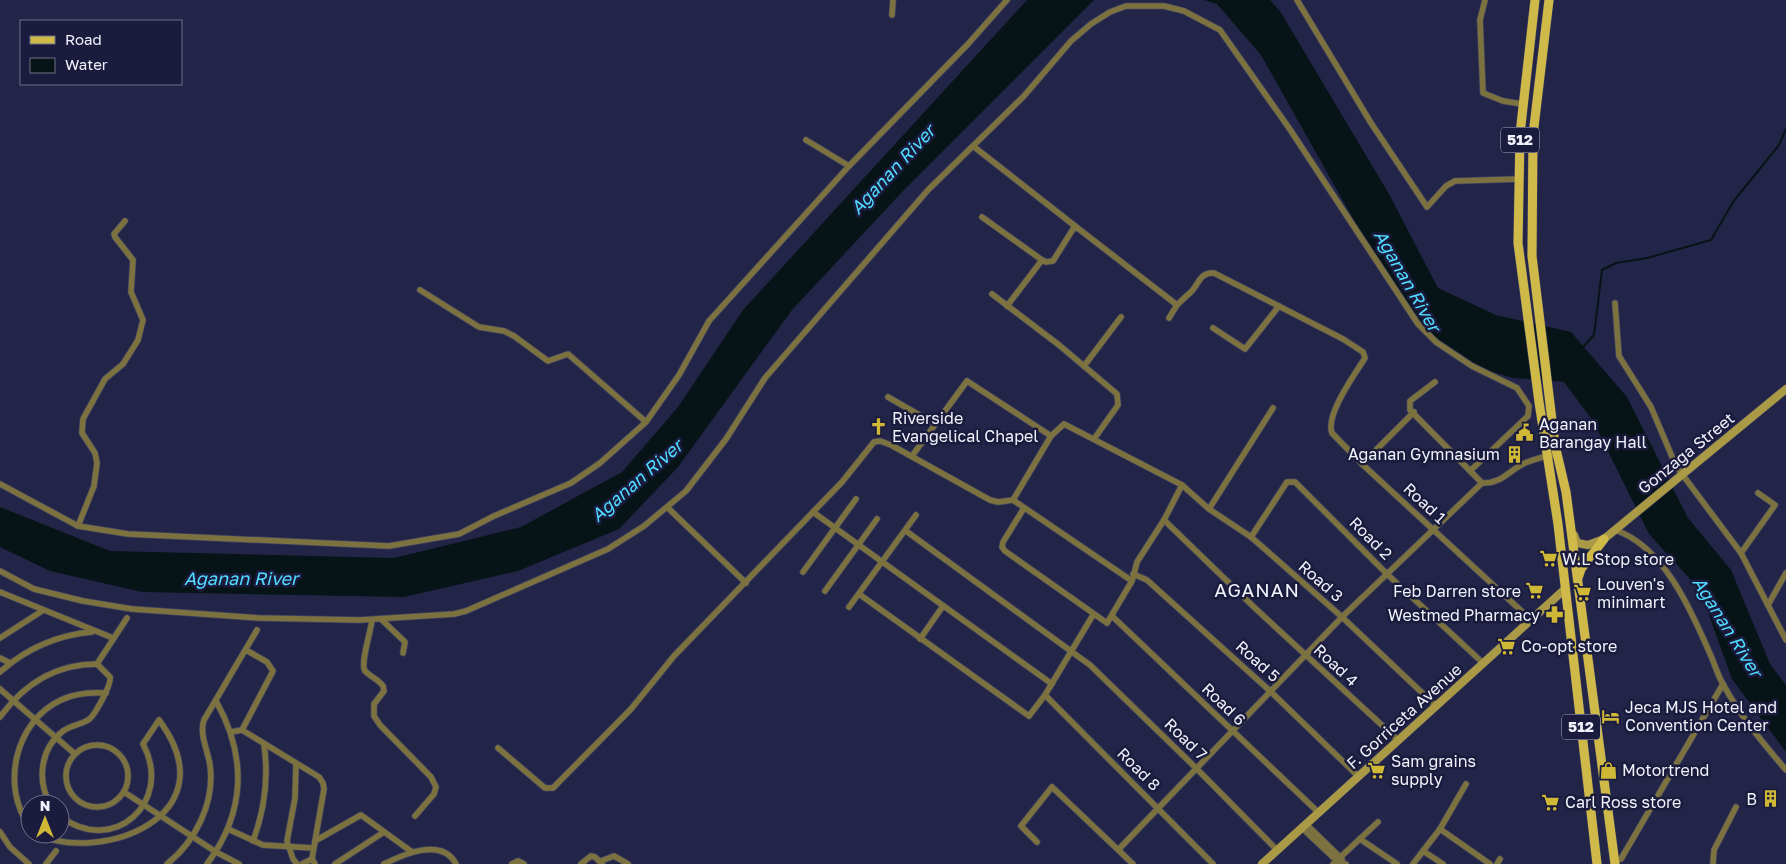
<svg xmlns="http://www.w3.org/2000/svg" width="1786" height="864" viewBox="0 0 1786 864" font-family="'Golos Text',sans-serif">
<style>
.water{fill:#071417}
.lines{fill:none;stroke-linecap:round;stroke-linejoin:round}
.stream{stroke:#071417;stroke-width:2}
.street-casing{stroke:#404261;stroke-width:7}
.secondary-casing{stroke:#404261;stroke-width:9}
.primary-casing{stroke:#404261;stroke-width:10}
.street{stroke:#7c723f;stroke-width:5.5}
.secondary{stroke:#ab9a45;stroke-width:8}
.primary{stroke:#cfb948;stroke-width:9}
.labels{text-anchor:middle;stroke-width:5;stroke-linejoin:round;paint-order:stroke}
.shield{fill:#1a1b3d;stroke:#b0b2c2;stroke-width:1}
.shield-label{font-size:15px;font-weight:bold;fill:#f0f2fb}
.poi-label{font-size:16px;fill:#f0f2fb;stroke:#1a1b3d;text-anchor:start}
.street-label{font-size:16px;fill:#f0f2fb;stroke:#1a1b3d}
.water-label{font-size:18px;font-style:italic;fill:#50dcff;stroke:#1a1b3d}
.quarter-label{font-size:19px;letter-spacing:1px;fill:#f0f2fb;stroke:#1a1b3d}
</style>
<rect width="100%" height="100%" fill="#232548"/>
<g class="water">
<polygon points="1027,0 1094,0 902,192 792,310 678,467 619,529 518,571 404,597 142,592 50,571 0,547 0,507 110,551 394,558 521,527 622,472 678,407 743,310"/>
<polygon points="1204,0 1270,0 1280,11 1389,194 1438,288 1496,315 1571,332 1627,397 1688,518 1731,570 1770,664 1786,685 1786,752 1732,679 1700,590 1649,534 1593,421 1564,382 1513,378 1462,363 1432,342 1360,231 1261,55 1217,4"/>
</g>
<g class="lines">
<polyline class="stream" points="1582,348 1594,335 1602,270 1616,263 1647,258 1711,240 1733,202 1779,145 1786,129"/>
<defs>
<g id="street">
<polyline points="1297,0 1371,123 1427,207 1446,186 1455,181 1519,179"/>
<polyline points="1485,0 1480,20 1483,93 1503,101 1522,104"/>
<polyline points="892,15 893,0"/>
<polyline points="806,140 849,166"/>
<polyline points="973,146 1075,226"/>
<polyline points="982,217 1042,260"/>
<polyline points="420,290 479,327 504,331 514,336 548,361 568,354 646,422"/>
<polyline points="992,294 1059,345 1117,394 1118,405 1094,439"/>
<polyline points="1615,303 1619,356 1651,407 1676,466 1741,553 1786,640"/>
<path d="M1007,306L1042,260L1046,262L1053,261L1075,226L1177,305C1181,301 1185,297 1190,293C1199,285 1199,272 1214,273L1343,339L1363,352L1365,358C1355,374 1325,415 1332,433L1362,464L1530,619"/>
<polyline points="1169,318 1177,305"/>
<polyline points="1213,328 1245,349 1279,306"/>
<polyline points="1084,366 1121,317"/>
<path d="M1435,382L1410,401V410L1482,483C1502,484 1509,470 1525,463C1535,459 1546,456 1557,454"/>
<polyline points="888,397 935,424"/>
<polyline points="912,456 967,381 1051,436"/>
<polyline points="1362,464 1414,412"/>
<polyline points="0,484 78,526 128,534 389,546 459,534 494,516 571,483 600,463 646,422 679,375 709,321 849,166 968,44 1007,0"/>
<polyline points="1013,500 1132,581 1107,623 1005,551 1002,547 1003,542 1024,508"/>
<polyline points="668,508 746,583"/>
<polyline points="1209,509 1273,408"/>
<polyline points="813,512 1052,684"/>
<polyline points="1164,520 1256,609 1398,740"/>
<polyline points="78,526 94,486 97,463 95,453 82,433 83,419 105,379 123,364 138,340 143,320 131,292 133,260 115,237 114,234 125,221"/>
<path d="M1615,530C1664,546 1692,612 1711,656C1715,665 1718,676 1723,684C1740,716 1763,743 1786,770"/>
<polyline points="906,531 1090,665 1197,769 1277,850"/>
<polyline points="1251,537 1287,482 1295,482 1388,575 1483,663"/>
<polyline points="1741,553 1775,505 1758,493"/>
<polyline points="0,571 34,589 83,601 132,609 259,618 360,620 454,614 466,611 608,549 644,526 686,491 726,439 765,378 928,190 1024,96 1071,41 1091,24 1110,12 1126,6 1164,6 1184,11 1220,30 1289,128 1418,324 1436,342 1472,366 1517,388 1529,406 1528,416 1471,470"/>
<polyline points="803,572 856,499"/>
<polyline points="1133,574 1147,580 1270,691 1358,776"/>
<polyline points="1133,578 1137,562 1164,520 1182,485"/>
<polyline points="825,591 877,519"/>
<polyline points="0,592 113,638"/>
<polyline points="859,594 1029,716 1045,695 1093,615"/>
<polyline points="1768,605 1786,573"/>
<polyline points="849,607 916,515"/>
<polyline points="1112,616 1318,812"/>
<polyline points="381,619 405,642 403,653"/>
<path d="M372,620C371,631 360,664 365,671C371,677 379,680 383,686L384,691L374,704V716L380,725L431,777L436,787L434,794L415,816"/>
<polyline points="0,638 42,611"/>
<polyline points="920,639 943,606"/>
<polyline points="0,658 10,663"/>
<polyline points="97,664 127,618"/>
<path d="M0,672C27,648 57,635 92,632"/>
<polyline points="0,689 75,754"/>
<polyline points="1045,695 1213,864"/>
<path d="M0,717C24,684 56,664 97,664L110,677C112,684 94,717 88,720C80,725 71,725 63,731C40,749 37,780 50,804"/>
<polyline points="242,730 319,777 323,783 324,789 315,841"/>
<polyline points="231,732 242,730 273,671 267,662 246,650"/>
<circle cx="97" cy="776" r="31"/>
<polyline points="498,748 545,788 553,788 631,709 674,656 842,482 874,442 880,441 891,445 990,500 998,502 1013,500 1051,436 1064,424 1182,485 1209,509 1251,537 1342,617 1436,706"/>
<polyline points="296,764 295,798 287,841 293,859 297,864"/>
<polyline points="124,792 216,852 239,864"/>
<polyline points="1306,824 1342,859"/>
<path d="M30,827C0,787 15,721 61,700C75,693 90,692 106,693"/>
<polyline points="1302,828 1336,860 1346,864"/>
<polyline points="228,829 263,845 313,848"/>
<polyline points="1440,829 1490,864"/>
<polyline points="0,832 10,847 29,864"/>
<path d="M36,834C100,864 231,817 159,720L143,744C174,802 113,857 60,816"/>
<polyline points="1360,839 1397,864"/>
<path d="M253,841C265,809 269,779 264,744"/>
<polyline points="1037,842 1021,826 1052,787 1133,864"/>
<polyline points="1119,849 1342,617 1482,483"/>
<polyline points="1423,851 1443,864"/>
<polyline points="601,861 614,856 628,864"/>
<polyline points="1615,861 1621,859 1723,684"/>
<polyline points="46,864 56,851"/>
<path d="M167,864C196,841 215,802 210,765C208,751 199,734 204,720L257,630"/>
<path d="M207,864C246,812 247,756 216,701"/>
<polyline points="302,864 312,859"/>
<polyline points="315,864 312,859 315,841 361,815 412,852"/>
<polyline points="335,864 384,832"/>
<path d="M384,864C404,854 442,837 456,864"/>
<polyline points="512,864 518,861 524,864"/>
<polyline points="581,864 591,856 595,857 602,864"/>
<polyline points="1333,864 1378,822"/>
<polyline points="1413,864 1440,829 1466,784"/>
<polyline points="1497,864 1500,859"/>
<polyline points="1713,864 1714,850 1736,807"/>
</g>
<g id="secondary">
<polyline points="1574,535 1577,543 1588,545 1604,539 1786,389"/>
<polyline points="1262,864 1565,589"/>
</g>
<g id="primary">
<polyline points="1535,0 1520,134 1518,243 1539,402 1558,524 1597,864"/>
<polyline points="1549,0 1533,135 1532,256 1555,445 1566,492 1615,864"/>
<polyline points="1578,578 1581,569 1604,539"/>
</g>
</defs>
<use href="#street" class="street-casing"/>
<use href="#secondary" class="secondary-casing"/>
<use href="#primary" class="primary-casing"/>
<use href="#street" class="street"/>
<use href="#secondary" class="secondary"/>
<use href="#primary" class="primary"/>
</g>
<defs>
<symbol id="church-bare" viewBox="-9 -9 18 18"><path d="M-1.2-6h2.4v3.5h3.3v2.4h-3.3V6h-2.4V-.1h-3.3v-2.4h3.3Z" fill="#d0b837" stroke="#1a1b3d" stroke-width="2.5" paint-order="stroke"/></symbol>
<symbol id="civic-bare" viewBox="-9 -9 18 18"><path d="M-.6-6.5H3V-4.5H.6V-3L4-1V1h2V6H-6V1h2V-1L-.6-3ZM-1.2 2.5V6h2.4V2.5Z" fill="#d0b837" stroke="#1a1b3d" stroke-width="2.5" paint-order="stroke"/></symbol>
<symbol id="building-bare" viewBox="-9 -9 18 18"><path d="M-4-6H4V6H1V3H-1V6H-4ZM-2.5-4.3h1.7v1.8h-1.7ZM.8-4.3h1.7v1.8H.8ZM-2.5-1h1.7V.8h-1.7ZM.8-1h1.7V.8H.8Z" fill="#d0b837" stroke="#1a1b3d" stroke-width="2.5" paint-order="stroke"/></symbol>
<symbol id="supermarket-bare" viewBox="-9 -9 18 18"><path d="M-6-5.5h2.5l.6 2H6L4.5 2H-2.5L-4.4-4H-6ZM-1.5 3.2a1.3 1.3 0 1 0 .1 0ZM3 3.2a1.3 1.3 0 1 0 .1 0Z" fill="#d0b837" stroke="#1a1b3d" stroke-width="2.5" paint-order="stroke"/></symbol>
<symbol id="pharmacy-bare" viewBox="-9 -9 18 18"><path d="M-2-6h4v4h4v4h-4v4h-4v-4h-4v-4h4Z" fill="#d0b837" stroke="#1a1b3d" stroke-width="2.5" paint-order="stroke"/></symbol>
<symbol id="hotel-bare" viewBox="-9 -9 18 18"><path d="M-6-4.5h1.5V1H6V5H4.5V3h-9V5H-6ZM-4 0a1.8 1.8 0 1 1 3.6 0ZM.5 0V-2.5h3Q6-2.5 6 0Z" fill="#d0b837" stroke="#1a1b3d" stroke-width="2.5" paint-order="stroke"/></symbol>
<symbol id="shop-bare" viewBox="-9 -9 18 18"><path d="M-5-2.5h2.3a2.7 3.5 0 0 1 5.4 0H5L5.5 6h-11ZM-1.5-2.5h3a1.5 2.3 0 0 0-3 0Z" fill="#d0b837" stroke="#1a1b3d" stroke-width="2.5" paint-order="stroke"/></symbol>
</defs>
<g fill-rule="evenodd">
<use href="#church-bare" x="866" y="414" width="25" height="25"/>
<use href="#civic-bare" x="1512" y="420" width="25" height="25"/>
<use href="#building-bare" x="1502" y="442" width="25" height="25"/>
<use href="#supermarket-bare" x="1536" y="546" width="25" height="25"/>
<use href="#supermarket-bare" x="1522" y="578" width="25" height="25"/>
<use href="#supermarket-bare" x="1570" y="580" width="25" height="25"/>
<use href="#pharmacy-bare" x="1542" y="602" width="25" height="25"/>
<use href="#supermarket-bare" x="1494" y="634" width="25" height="25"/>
<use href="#hotel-bare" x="1598" y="704" width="25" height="25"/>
<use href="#supermarket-bare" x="1364" y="758" width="25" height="25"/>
<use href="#shop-bare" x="1596" y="758" width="25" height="25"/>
<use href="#building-bare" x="1758" y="786" width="25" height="25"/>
<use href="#supermarket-bare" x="1538" y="790" width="25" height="25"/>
</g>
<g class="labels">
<g class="shield">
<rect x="1501" y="127.5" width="38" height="25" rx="4"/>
<rect x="1562" y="714.5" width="38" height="25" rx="4"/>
</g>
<g class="shield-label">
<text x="1520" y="145">512</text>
<text x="1581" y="732">512</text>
</g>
<g class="poi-label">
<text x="892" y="424">Riverside<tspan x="892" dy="18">Evangelical Chapel</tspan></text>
<text x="1539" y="430">Aganan<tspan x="1539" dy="18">Barangay Hall</tspan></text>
<text x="1500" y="460" text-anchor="end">Aganan Gymnasium</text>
<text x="1562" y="565">W.L Stop store</text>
<text x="1597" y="590">Louven's<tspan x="1597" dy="18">minimart</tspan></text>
<text x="1521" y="597" text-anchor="end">Feb Darren store</text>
<text x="1540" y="621" text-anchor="end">Westmed Pharmacy</text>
<text x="1521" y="652">Co-opt store</text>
<text x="1625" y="713">Jeca MJS Hotel and<tspan x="1625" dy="18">Convention Center</tspan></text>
<text x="1391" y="767">Sam grains<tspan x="1391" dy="18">supply</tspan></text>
<text x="1622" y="776">Motortrend</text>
<text x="1757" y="805" text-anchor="end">B</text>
<text x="1565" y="808">Carl Ross store</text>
</g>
<g class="street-label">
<text transform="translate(1686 453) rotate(-39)" y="6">Gonzaga Street</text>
<text transform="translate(1425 503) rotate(43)" y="6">Road 1</text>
<text transform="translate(1371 538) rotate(45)" y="6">Road 2</text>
<text transform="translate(1321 581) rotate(41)" y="6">Road 3</text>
<text transform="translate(1258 661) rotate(42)" y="6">Road 5</text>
<text transform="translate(1336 665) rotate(43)" y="6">Road 4</text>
<text transform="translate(1224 704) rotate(44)" y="6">Road 6</text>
<text transform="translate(1404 716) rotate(-42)" y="6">F. Gorriceta Avenue</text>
<text transform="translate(1186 739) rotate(44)" y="6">Road 7</text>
<text transform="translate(1139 769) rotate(45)" y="6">Road 8</text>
</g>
<g class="water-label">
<text transform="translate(893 170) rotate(-47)" y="6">Aganan River</text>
<text transform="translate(1407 281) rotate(60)" y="6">Aganan River</text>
<text transform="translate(637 481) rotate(-41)" y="6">Aganan River</text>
<text x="241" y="585">Aganan River</text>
<text transform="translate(1727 627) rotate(58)" y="6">Aganan River</text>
</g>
<g class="quarter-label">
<text x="1257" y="597">AGANAN</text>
</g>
</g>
<rect x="20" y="20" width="162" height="65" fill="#1a1b3d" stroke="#707189"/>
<rect x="30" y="36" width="25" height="8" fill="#cfb948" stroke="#707189"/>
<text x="65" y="45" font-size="15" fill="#f0f2fb">Road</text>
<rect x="30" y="58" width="25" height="15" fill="#071417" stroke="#707189"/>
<text x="65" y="70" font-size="15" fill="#f0f2fb">Water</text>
<g transform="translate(45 819)"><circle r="24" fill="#1a1b3d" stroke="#707189"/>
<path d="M0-4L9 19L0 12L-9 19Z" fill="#d0b837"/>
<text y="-8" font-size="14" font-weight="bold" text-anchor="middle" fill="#f0f2fb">N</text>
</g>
</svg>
